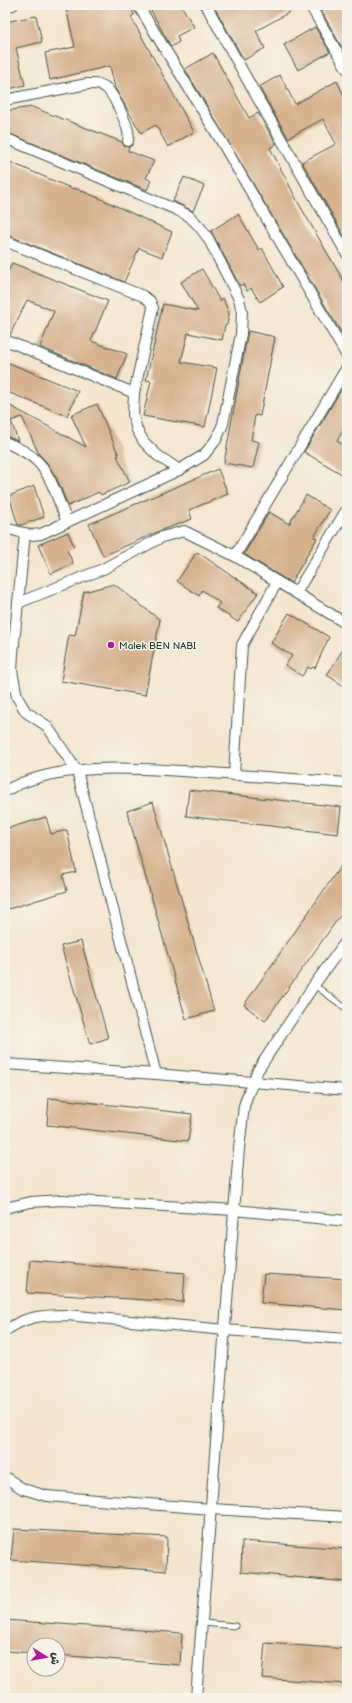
<svg xmlns="http://www.w3.org/2000/svg" width="352" height="1703" viewBox="0 0 352 1703" font-family="'Balsamiq Sans','Playpen Sans Arabic',sans-serif">
<style>
.building{fill:#d6b28f}
.lines{fill:none;stroke-linecap:round;stroke-linejoin:round}
.lane-casing{stroke:#3f564b;stroke-width:7}
.street-casing{stroke:#3f564b;stroke-width:12}
.lane{stroke:#fff;stroke-width:5}
.street{stroke:#fff;stroke-width:10}
.poi-dot{fill:#b5179e;stroke:#f7f3e8;stroke-width:1.5}
.labels{text-anchor:middle;stroke-width:3;stroke-linejoin:round;paint-order:stroke}
.poi-label{font-size:10px;fill:#1f3d34;stroke:#f7f3e8;text-anchor:start}
</style>
<rect width="100%" height="100%" fill="#f7f3e8"/>
<filter id="ink" filterUnits="userSpaceOnUse"><feTurbulence type="fractalNoise" baseFrequency=".025" numOctaves="2"/><feDisplacementMap in="SourceGraphic" scale="8" xChannelSelector="R" yChannelSelector="G"/><feConvolveMatrix kernelMatrix="1 2 1 2 8 2 1 2 1" color-interpolation-filters="sRGB"/></filter>
<filter id="wash" filterUnits="userSpaceOnUse"><feTurbulence type="fractalNoise" baseFrequency=".012" numOctaves="4" result="noise"/><feDisplacementMap in="SourceGraphic" scale="16" xChannelSelector="R" yChannelSelector="G"/><feGaussianBlur stdDeviation="0.9" result="paint"/><feColorMatrix in="noise" values="0 0 0 0 0 0 0 0 0 0 0 0 0 0 0 0 0 1.4 0 .05"/><feComposite in="paint" operator="in"/></filter>
<g filter="url(#wash)">
<rect width="100%" height="100%" fill="#f4e5cf"/>
<g id="blocks">
<g class="building">
<polygon points="76,5 131,5 134,15 131,17 194,132 168,147 156,125 141,133 115,88 110,66 50,80 45,53 75,47 66,8"/>
<polygon points="148,5 181,5 194,27 177,36 179,42 171,47"/>
<polygon points="213,5 302,5 256,31 265,48 244,60"/>
<polygon points="318,5 347,5 347,43 341,46"/>
<polygon points="36,16 42,42 16,48 25,85 5,90 5,22"/>
<polygon points="315,27 330,52 298,70 284,45"/>
<polygon points="213,53 249,118 258,113 276,144 270,148 299,204 347,287 347,331 342,334 185,69"/>
<polygon points="280,75 295,104 337,81 347,102 347,241 302,162 336,144 323,119 288,138 259,87"/>
<polygon points="32,107 122,142 124,146 129,147 128,151 154,161 146,178 151,181 147,190 5,132 5,111"/>
<polygon points="5,160 73,189 74,188 99,198 172,232 162,257 139,248 124,282 5,234"/>
<polygon points="184,177 204,186 193,211 173,201"/>
<polygon points="238,214 259,250 262,248 283,287 260,302 251,288 247,291 243,284 240,286 211,231"/>
<polygon points="12,263 108,301 91,341 127,354 117,379 40,347 54,311 27,300 10,335 5,334 5,279"/>
<polygon points="202,269 220,301 223,298 229,314 227,325 225,325 222,340 188,333 181,362 217,368 205,427 143,416 151,381 146,380 163,304 198,311 181,282"/>
<polygon points="248,331 275,337 260,416 255,415 251,440 259,442 253,468 224,463"/>
<polygon points="9,363 78,391 67,416 5,391 5,373"/>
<polygon points="347,380 347,424 337,441 347,447 347,477 304,452"/>
<polygon points="5,403 86,447 71,415 97,404 119,456 117,456 130,482 101,495 99,492 68,506 57,479 48,464 39,454 22,417 11,421 18,441 5,436"/>
<polygon points="218,469 228,494 189,510 192,519 159,531 103,556 89,524"/>
<polygon points="34,486 44,517 21,525 18,525 9,496"/>
<polygon points="306,495 330,510 314,537 317,538 291,583 244,554 269,512 289,524"/>
<polygon points="68,532 74,546 67,550 73,563 51,574 38,545"/>
<polygon points="197,552 258,593 238,622 216,608 220,603 202,590 199,596 177,581"/>
<polygon points="114,584 160,620 145,695 61,681 69,635 75,636 84,592"/>
<polygon points="289,613 329,637 315,668 313,667 311,669 308,667 302,676 285,665 292,656 271,643"/>
<polygon points="347,643 347,688 327,675"/>
<polygon points="189,790 341,807 338,834 186,816"/>
<polygon points="153,802 214,1011 186,1019 127,811"/>
<polygon points="46,817 51,834 67,830 76,872 63,875 67,891 5,910 5,829"/>
<polygon points="347,857 347,906 265,1021 244,1005"/>
<polygon points="81,941 108,1038 90,1044 61,946"/>
<polygon points="49,1098 192,1114 188,1141 47,1125"/>
<polygon points="30,1260 185,1273 183,1302 27,1293"/>
<polygon points="264,1274 347,1279 347,1310 261,1303"/>
<polygon points="14,1529 167,1537 166,1571 11,1560"/>
<polygon points="242,1541 347,1549 347,1582 241,1572"/>
<polygon points="5,1620 182,1633 180,1665 58,1655 58,1645 34,1645 34,1653 5,1651"/>
<polygon points="265,1643 347,1649 347,1684 262,1678"/>
</g>
</g>
</g>
<g filter="url(#ink)">
<use href="#blocks" fill-opacity="0" stroke="#3f564b" stroke-width="1"/>
<g class="lines">
<defs>
<g id="lane">
<polyline points="314,985 347,1009"/>
<polyline points="203,1623 235,1626"/>
</g>
<g id="street">
<polyline points="138,5 220,139 347,356"/>
<polyline points="206,5 253,90 347,254"/>
<polyline points="310,5 347,69"/>
<polyline points="5,7 13,5"/>
<path d="M5,100L87,84C92,84 100,83 105,87C113,92 126,122 128,131C129,135 129,137 128,141"/>
<polyline points="5,138 177,210 189,216 199,226 208,238 239,299 242,312 241,334 223,424 216,440 204,455 179,470 41,534 31,535 5,528"/>
<polyline points="5,241 143,296 150,301 153,308 134,393 133,415 137,430 144,442 157,455 179,470"/>
<polyline points="5,340 134,393"/>
<polyline points="347,367 235,556 347,624"/>
<path d="M5,442C16,447 28,452 37,461C52,476 59,503 67,522"/>
<polyline points="25,533 13,653 12,671 17,697 26,712 47,726 77,771 156,1074"/>
<polyline points="296,593 347,509"/>
<polyline points="18,603 103,569 162,537 184,531 235,556"/>
<polyline points="234,775 242,645 277,582"/>
<path d="M5,791C60,759 149,769 211,773C256,776 302,780 347,783"/>
<polyline points="5,1064 156,1074 347,1090"/>
<polyline points="5,1208 31,1202 62,1200 234,1210 347,1221"/>
<path d="M5,1331C25,1316 43,1315 67,1315L225,1330L347,1339"/>
<polyline points="5,1477 23,1489 47,1496 211,1509 347,1517"/>
<polyline points="196,1698 239,1148 244,1106 248,1094 258,1070 314,985 347,940"/>
</g>
</defs>
<use href="#lane" class="lane-casing"/>
<use href="#street" class="street-casing"/>
<use href="#lane" class="lane"/>
<use href="#street" class="street"/>
</g>
</g>
<circle class="poi-dot" cx="111" cy="645" r="4"/>
<g class="labels">
<g class="poi-label">
<text x="119" y="649">Malek BEN NABI</text>
</g>
</g>
<rect width="352" height="1703" fill="none" stroke="#f7f3e8" stroke-width="20"/>
<g transform="translate(46 1657) rotate(101)"><circle r="19" fill="#f7f3e8" stroke="#a1aaa0"/>
<path d="M0-3L7 15L0 10L-7 15Z" fill="#b5179e"/>
<text y="-6" font-size="11" font-weight="bold" text-anchor="middle" fill="#1f3d34">ش</text>
</g>
</svg>
